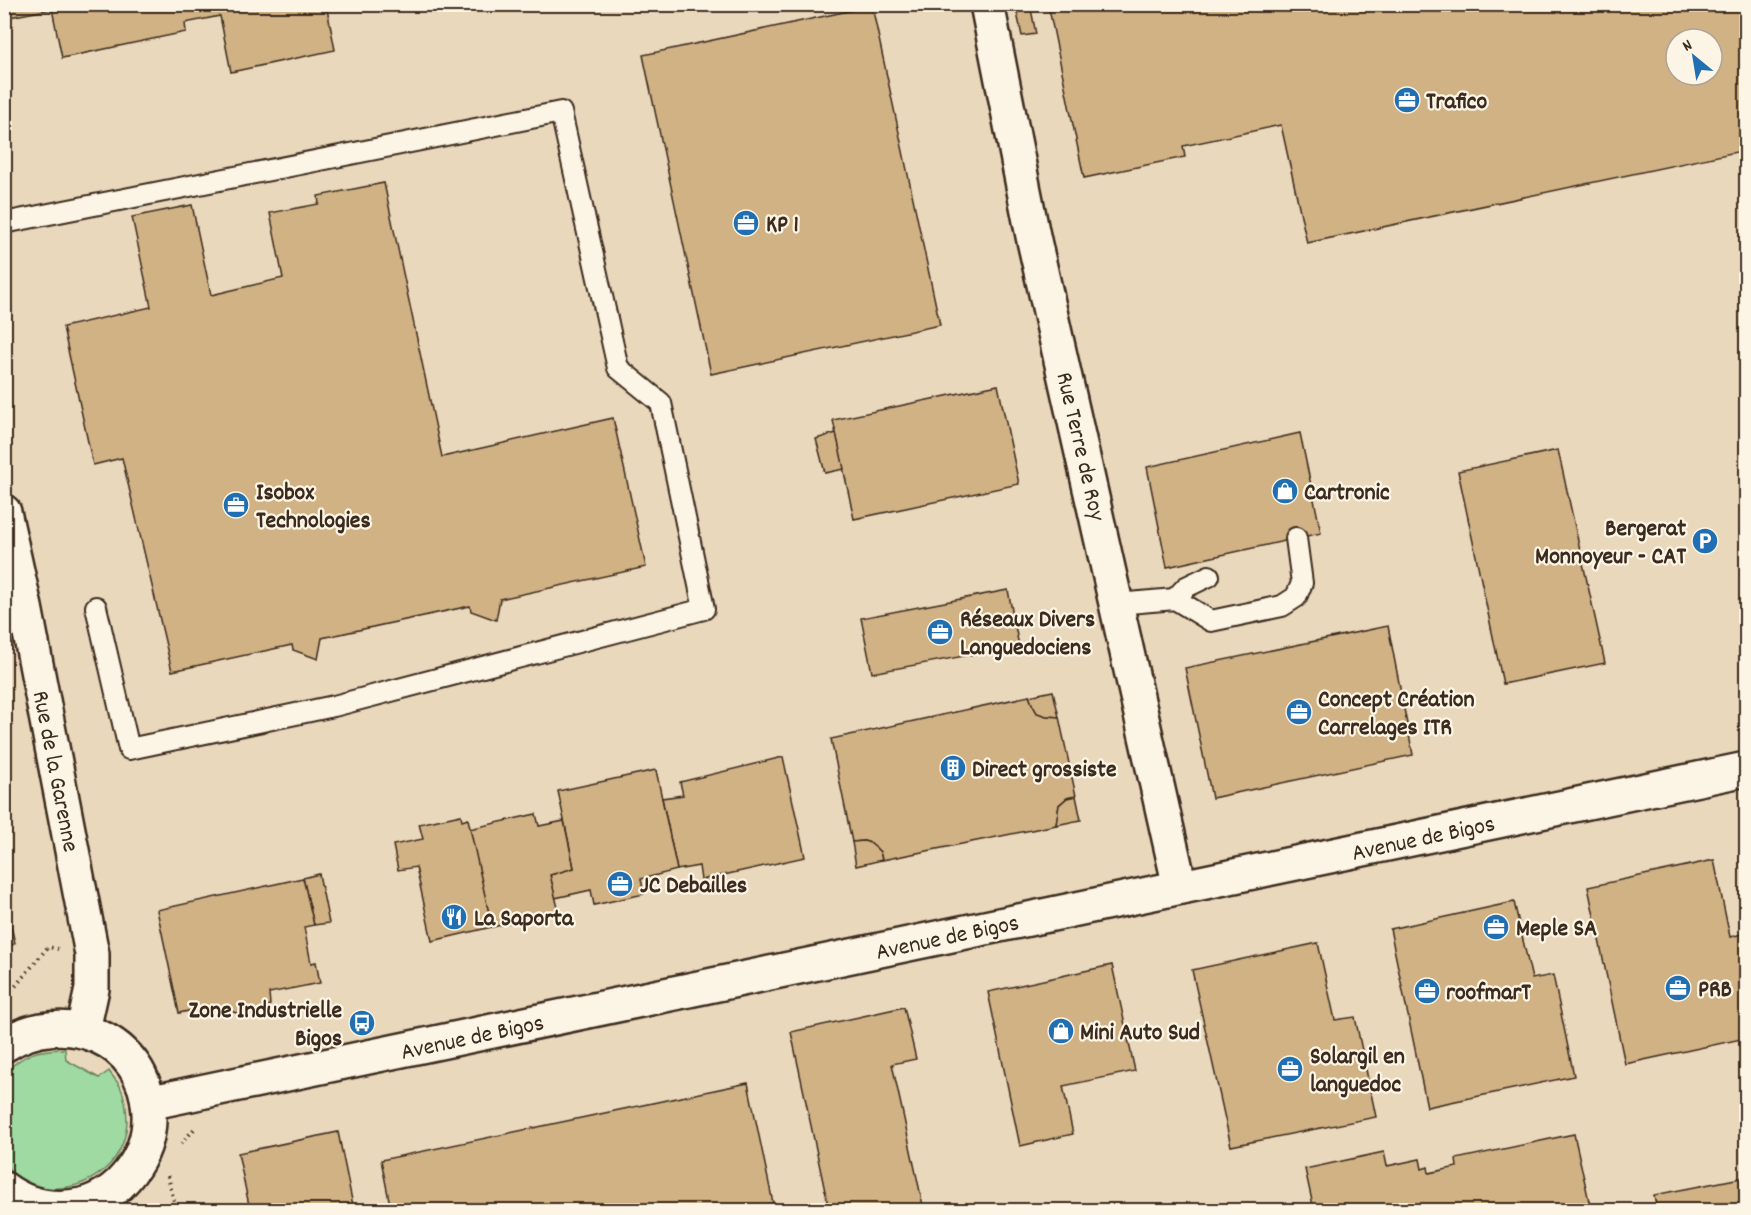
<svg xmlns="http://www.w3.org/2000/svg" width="1751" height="1215" viewBox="0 0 1751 1215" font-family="Dekko,sans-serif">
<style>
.built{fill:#e9d8bb;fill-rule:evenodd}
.green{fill:#9edaa1;stroke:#6c8260;stroke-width:1.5}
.building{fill:#d1b285;stroke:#3b2a1e;stroke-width:1.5;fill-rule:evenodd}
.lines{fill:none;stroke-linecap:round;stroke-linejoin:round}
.service-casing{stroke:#3b2a1e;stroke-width:24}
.minor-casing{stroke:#3b2a1e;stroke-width:38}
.path{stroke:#3b2a1e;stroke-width:4;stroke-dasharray:1.5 4.5;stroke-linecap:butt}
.service{stroke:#fcf5e5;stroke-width:20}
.minor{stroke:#fcf5e5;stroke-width:33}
.labels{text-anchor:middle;stroke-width:4.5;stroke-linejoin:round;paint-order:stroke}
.poi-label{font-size:24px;font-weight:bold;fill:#3b2a1e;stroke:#fcf5e5;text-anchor:start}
.street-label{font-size:24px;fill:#3b2a1e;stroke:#fcf5e5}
</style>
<rect width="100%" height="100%" fill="#f3e8d2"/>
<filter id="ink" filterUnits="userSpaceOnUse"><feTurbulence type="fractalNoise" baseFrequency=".0167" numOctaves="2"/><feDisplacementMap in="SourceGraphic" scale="12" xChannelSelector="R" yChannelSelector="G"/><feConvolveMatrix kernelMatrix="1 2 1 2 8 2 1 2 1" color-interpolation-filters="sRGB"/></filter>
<g filter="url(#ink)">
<path class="built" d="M5,5H1746V1210H5ZM1676,39H1712V75H1676Z"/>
<path class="green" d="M65,1049L66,1060L99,1078L109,1071C112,1076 117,1081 120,1086C125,1097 127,1110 127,1122C125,1167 82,1195 39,1187C25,1184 14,1175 5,1165V1072C27,1052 36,1050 65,1049Z"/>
<g class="building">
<polygon points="4,4 51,4 52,9 4,18"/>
<polygon points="51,4 326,4 335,50 231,72 220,16 185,23 186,32 62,58"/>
<polygon points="1015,4 1030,4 1036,34 1022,36"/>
<path d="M1048,4H1746V150L1307,243L1281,125L1183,146L1185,157L1084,178ZM1676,39H1712V75H1676Z"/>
<polygon points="872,6 940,325 711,374 643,55"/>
<polygon points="384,183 442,457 613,418 646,567 500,599 496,620 471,611 470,606 322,638 318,659 293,650 292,645 172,671 122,458 93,465 63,327 151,307 132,217 192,205 211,295 283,278 270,213 319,204 318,196"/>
<polygon points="998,385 1019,484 854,519 833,420"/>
<polygon points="836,433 844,469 825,473 816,439"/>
<polygon points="1300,433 1321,533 1167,567 1147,467"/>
<polygon points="1558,450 1605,663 1503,684 1458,471"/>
<polygon points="1008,590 1019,646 872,673 861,618"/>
<polygon points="1388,626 1413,755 1212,798 1185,668"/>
<polygon points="1053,691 1059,717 1046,716 1037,713 1032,704 1029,696"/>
<polygon points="1029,696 1032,704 1037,713 1046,716 1059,717 1076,796 1067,798 1059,805 1056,825 882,860 880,852 870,843 864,841 852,842 831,739"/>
<polygon points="783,757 805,857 701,880 699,866 677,870 662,798 683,795 680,782"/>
<polygon points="656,770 677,870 641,879 644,894 594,905 591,890 555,898 550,875 574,868 558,791"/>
<polygon points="1076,796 1081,820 1056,825 1059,805 1067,798"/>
<polygon points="536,814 539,826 564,821 574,868 550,875 559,912 492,927 469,829"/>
<polygon points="461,815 462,821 468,819 492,927 432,941 416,867 398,870 393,845 423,839 419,824"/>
<polygon points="864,841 870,843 876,848 880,852 882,860 856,866 852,842"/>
<polygon points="1714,860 1730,937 1746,933 1746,1038 1625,1064 1588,887"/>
<polygon points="319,874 329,923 314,925 303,878"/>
<polygon points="303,878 314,925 304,927 311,963 316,962 320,983 269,993 270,1005 257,1011 236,1013 216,1005 179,1013 157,910"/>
<polygon points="4,897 15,943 4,952"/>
<polygon points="1514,902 1532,979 1553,975 1574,1076 1427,1107 1390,929"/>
<polygon points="1318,943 1335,1020 1355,1017 1376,1117 1231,1146 1192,970"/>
<polygon points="1112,965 1135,1071 1063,1086 1073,1134 1020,1146 988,992"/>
<polygon points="904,1007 916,1059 892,1064 924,1210 829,1210 791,1032"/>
<polygon points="748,1083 773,1203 736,1210 391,1210 381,1160"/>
<polygon points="338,1132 354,1210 250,1210 238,1153"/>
<polygon points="1574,1134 1591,1210 1314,1210 1305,1169 1384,1152 1387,1166 1420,1159 1422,1169 1428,1167 1429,1173 1457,1167 1456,1159"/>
<polygon points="1746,1177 1746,1210 1657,1210 1654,1195"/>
</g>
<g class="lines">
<defs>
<g id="service">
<polyline points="4,223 561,112 618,368 661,403 704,609 334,706 129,749 96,607"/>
<polyline points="1175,599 1186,587 1209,576"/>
<polyline points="1117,604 1175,599 1211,621 1282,606 1296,597 1302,583 1296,538"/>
</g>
<g id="minor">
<polyline points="987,4 1033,236 1180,887"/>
<polyline points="4,512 25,607 92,954 92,989 83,1030"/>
<path d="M4,1045C64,1006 146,1038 149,1113C150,1135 143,1155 130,1172C118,1188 101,1200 82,1205C54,1211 27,1206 4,1189"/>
<polyline points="148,1103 1746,769"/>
</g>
</defs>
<use href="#service" class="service-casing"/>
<use href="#minor" class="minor-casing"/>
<g class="path">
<polyline points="4,1000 48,947 58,949"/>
<polyline points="181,1144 196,1127"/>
<polyline points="168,1176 176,1210"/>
</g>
<use href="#service" class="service"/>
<use href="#minor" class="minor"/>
</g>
</g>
<defs>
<symbol id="office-disc" viewBox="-11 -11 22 22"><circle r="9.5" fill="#1f6fb2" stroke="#fcf5e5"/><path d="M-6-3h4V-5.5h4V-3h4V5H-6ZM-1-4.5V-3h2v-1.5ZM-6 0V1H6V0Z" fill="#fff"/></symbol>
<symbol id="shop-disc" viewBox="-11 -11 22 22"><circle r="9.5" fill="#1f6fb2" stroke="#fcf5e5"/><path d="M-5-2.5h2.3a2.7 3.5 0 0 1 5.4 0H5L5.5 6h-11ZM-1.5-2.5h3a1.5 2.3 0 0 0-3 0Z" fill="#fff"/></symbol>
<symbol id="parking-disc" viewBox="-11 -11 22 22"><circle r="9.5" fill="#1f6fb2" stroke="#fcf5e5"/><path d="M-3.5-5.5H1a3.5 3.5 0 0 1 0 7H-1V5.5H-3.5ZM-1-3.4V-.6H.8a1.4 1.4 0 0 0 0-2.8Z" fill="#fff"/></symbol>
<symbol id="building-disc" viewBox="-11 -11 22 22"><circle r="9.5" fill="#1f6fb2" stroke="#fcf5e5"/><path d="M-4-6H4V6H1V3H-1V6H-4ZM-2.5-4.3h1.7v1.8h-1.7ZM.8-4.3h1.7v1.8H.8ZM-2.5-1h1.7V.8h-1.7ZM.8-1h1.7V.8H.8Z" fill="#fff"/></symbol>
<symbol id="restaurant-disc" viewBox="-11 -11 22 22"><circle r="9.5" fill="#1f6fb2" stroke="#fcf5e5"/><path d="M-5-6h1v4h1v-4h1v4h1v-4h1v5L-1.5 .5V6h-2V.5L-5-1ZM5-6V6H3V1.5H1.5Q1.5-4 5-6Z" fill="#fff"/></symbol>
<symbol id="bus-disc" viewBox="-11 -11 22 22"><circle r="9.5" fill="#1f6fb2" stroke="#fcf5e5"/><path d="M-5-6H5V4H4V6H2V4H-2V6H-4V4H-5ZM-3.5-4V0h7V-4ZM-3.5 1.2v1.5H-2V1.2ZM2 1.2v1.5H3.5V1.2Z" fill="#fff"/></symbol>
</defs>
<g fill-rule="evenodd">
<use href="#office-disc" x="1392" y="85" width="30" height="30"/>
<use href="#office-disc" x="731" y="208" width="30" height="30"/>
<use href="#shop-disc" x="1270" y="476" width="30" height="30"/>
<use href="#office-disc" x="221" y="490" width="30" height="30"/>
<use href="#parking-disc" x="1690" y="526" width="30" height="30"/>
<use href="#office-disc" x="925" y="617" width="30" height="30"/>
<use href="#office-disc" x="1284" y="697" width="30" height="30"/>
<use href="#building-disc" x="938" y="753" width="30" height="30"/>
<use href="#office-disc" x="605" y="869" width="30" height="30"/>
<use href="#restaurant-disc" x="439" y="902" width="30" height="30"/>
<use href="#office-disc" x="1481" y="912" width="30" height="30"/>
<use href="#office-disc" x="1663" y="973" width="30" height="30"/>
<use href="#office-disc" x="1412" y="976" width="30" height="30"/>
<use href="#bus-disc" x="347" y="1008" width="30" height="30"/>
<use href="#shop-disc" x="1046" y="1016" width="30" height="30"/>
<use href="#office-disc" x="1275" y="1054" width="30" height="30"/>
</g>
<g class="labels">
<g class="poi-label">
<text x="1426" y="108">Trafico</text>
<text x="766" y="231">KP 1</text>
<text x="256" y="499">Isobox<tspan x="256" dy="28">Technologies</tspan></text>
<text x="1304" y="499">Cartronic</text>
<text x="1686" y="535" text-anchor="end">Bergerat<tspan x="1686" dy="28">Monnoyeur - CAT</tspan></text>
<text x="960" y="626">Réseaux Divers<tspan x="960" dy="28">Languedociens</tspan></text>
<text x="1318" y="706">Concept Création<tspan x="1318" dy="28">Carrelages ITR</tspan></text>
<text x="972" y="776">Direct grossiste</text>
<text x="640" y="892">JC Debailles</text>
<text x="474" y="925">La Saporta</text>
<text x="1516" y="935">Meple SA</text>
<text x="1698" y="996">PRB</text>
<text x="1446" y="999">roofmarT</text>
<text x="342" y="1017" text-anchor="end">Zone Industrielle<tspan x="342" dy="28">Bigos</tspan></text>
<text x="1080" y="1039">Mini Auto Sud</text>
<text x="1310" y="1063">Solargil en<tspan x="1310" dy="28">languedoc</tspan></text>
</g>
<g class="street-label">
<text transform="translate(1082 446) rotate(77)" y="8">Rue Terre de Roy</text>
<text transform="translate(57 771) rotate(79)" y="8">Rue de la Garenne</text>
<text transform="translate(1423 837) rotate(-12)" y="8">Avenue de Bigos</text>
<text transform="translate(947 936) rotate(-12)" y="8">Avenue de Bigos</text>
<text transform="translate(472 1036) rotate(-12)" y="8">Avenue de Bigos</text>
</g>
</g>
<rect width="1751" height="1215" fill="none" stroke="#fcf5e5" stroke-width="24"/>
<rect x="12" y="12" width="1727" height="1191" fill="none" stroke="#3b2a1e" stroke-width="2" filter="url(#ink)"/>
<g transform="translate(1694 57) rotate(330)"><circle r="28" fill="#fcf5e5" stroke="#afa495" stroke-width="1.5"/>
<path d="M0-4.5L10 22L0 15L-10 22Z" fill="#1f6fb2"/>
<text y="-9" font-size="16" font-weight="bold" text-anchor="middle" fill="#3b2a1e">N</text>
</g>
</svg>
